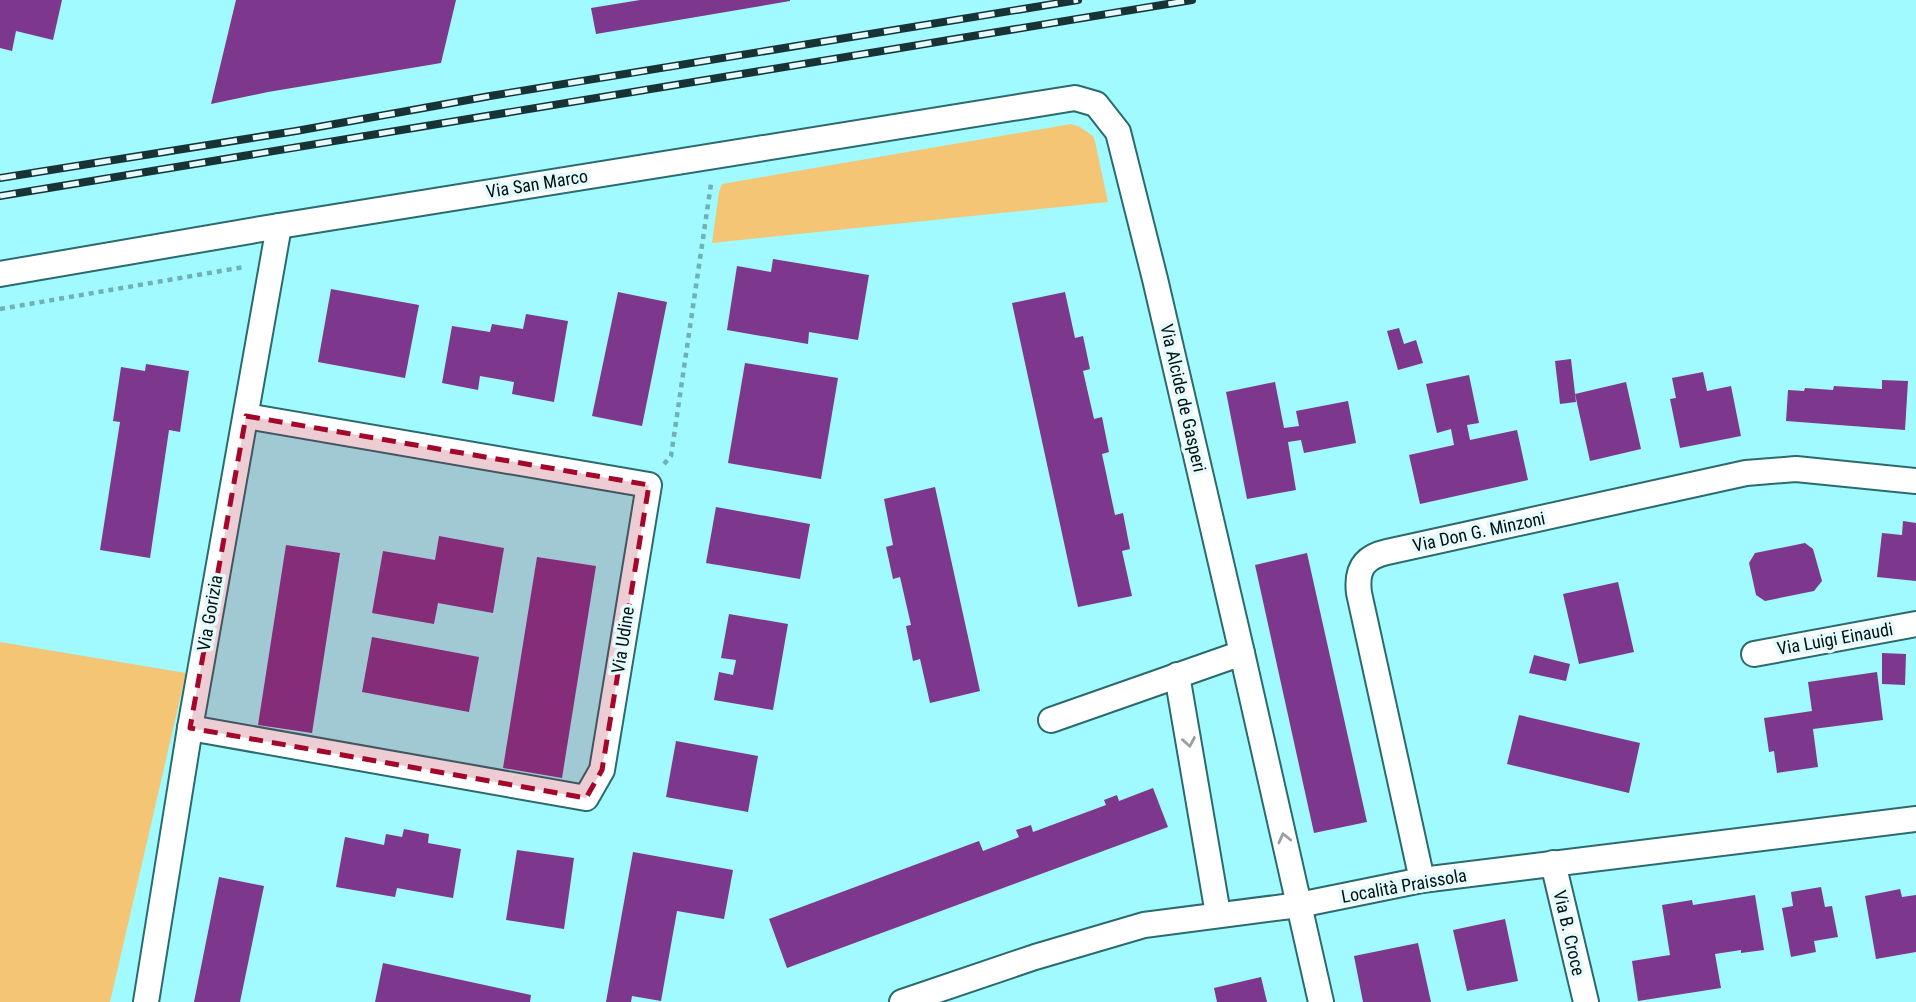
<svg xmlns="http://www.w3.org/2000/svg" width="1916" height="1002" viewBox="0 0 1916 1002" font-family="'Roboto Condensed',sans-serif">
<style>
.green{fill:#f3c575}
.building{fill:#7d378c}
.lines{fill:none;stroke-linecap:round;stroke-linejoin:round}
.street-casing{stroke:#2b6a6d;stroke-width:28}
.path{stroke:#6fb1b5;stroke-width:4.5;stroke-dasharray:5 5;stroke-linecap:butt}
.street{stroke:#fff;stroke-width:24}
.rail-casing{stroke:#183335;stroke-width:8}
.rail{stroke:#e6fafb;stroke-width:5;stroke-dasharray:16;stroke-linecap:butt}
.oneway{stroke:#99a0a1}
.marked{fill:#a40729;fill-opacity:0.2;stroke:#a40729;stroke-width:5;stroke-dasharray:14 9;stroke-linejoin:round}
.labels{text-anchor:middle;stroke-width:7;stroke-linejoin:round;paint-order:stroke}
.street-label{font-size:18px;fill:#001113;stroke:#e6fafb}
</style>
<rect width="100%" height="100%" fill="#a1faff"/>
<g class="green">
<polygon points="1071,124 1080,127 1094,137 1108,202 712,243 719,192 722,184"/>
<polygon points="0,642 186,673 110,1002 0,1002"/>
</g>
<g class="building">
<polygon points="0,0 62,0 53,40 16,31 12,51 0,48"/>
<polygon points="236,0 456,0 441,63 268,92 211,104"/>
<polygon points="640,0 790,0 790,1 596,34 591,8"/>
<polygon points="773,259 869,275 858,340 809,332 808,344 727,330 737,266 771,272"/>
<polygon points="331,289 419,305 405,378 318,362"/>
<polygon points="618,292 667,302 642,426 592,416"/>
<polygon points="1065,292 1075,338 1083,336 1090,369 1083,371 1094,419 1102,417 1109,452 1102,454 1115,515 1123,513 1130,549 1122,551 1132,596 1078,607 1012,303"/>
<polygon points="526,314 568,321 554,402 512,394 514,382 480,376 478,390 442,383 452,326 490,332 492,324 523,329"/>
<polygon points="1399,328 1404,344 1416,340 1423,363 1398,370 1387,331"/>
<polygon points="1571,359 1576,402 1560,404 1555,361"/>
<polygon points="745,363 838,378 821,479 728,463"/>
<polygon points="146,364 189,371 180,432 169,430 150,558 100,550 120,422 113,421 121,367 145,371"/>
<polygon points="1703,372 1707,391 1731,386 1741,436 1680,448 1670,399 1676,398 1672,378"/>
<polygon points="1469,375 1479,423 1467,425 1470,440 1517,430 1528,480 1420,504 1409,455 1454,445 1451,429 1437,433 1426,384"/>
<polygon points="1882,380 1908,381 1905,430 1786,421 1788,390 1804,391 1805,388 1833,390 1834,386 1882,389"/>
<polygon points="1275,382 1284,428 1299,426 1296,411 1348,401 1356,443 1304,453 1301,440 1288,442 1296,490 1247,499 1226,392"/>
<polygon points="1626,382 1641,449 1590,461 1575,394"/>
<polygon points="935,487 980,691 930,703 920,659 913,661 906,626 911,625 900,577 893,579 886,547 893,545 884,499"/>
<polygon points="716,507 810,524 800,579 706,563"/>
<polygon points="1903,521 1916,523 1916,581 1877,577 1882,533 1902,535"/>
<polygon points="439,536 504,548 493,613 438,603 434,624 372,613 383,551 435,560"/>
<polygon points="1805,543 1813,549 1822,581 1814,591 1765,601 1756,595 1749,563 1755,553"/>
<polygon points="286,545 340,553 312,733 258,725"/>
<polygon points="1307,553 1367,822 1314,833 1255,565"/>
<polygon points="537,557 596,566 562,778 503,768"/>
<polygon points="1618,582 1634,652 1579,664 1563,594"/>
<polygon points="729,614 788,624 773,710 714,700 719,672 733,675 736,660 721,658"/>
<polygon points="372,637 479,657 469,712 362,692"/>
<polygon points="1882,653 1906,654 1905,685 1882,684"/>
<polygon points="1534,655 1570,664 1566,681 1529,673"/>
<polygon points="1877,672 1883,720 1813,729 1818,767 1777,773 1774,751 1769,752 1764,718 1812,711 1808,682"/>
<polygon points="1519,715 1640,743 1629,793 1507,764"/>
<polygon points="676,741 758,756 748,812 666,797"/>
<polygon points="1153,788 1168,827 787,968 769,919 979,841 983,851 1019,837 1016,830 1031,825 1033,832 1106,805 1104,800 1117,795 1119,801"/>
<polygon points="404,829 429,834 428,843 461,849 453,898 397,888 395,897 336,887 345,837 384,845 386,834 402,837"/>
<polygon points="517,850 574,858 564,929 506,920"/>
<polygon points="633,852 733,870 724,919 677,911 661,1001 632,996 631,1002 606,1002"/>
<polygon points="219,877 264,886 240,1002 194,1002"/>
<polygon points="1821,887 1825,907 1832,906 1838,937 1814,941 1816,952 1791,957 1782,908 1793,906 1791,892"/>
<polygon points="1900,889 1902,897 1916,895 1916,952 1876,959 1865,896"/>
<polygon points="1755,895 1764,950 1741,953 1741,950 1715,954 1721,988 1638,1001 1632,961 1670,955 1662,905 1692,900 1693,905"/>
<polygon points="1505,919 1518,981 1467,991 1453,930"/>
<polygon points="1418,943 1431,1002 1363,1002 1354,956"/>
<polygon points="383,963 531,995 530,1002 375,1002"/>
<polygon points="1261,977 1267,1002 1217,1002 1214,988"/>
</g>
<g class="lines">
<defs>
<g id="street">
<polyline points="0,274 279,226 1075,98 1096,104 1118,132 1155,279 1242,653 1321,1002"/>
<polyline points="1754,654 1916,624"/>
<polyline points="1177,675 1218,914"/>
<polyline points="1051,720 1242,653"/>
<polyline points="190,728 586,798 602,770 649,485 246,416"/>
<polyline points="1553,863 1586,1002"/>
<path d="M1422,880L1359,593C1356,569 1364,557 1387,552L1746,473L1796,469L1916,481"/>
<polyline points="146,1002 190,728 279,226"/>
<polyline points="902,1002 1035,957 1144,925 1299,905 1422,880 1916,819"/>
</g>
</defs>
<use href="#street" class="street-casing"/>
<g class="path">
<polyline points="0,309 244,267"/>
<polyline points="664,464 671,456 711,184"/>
</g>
<use href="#street" class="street"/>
<defs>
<g id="rail">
<polyline points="0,178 296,131 490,96 1078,0"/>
<polyline points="0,196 1192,0"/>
</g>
</defs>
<use href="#rail" class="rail-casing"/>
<use href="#rail" class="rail"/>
</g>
<defs><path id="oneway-chevron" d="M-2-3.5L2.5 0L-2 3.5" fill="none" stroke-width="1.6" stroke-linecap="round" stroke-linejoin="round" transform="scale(1.75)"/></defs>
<g class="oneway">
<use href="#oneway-chevron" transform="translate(1189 742) rotate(80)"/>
<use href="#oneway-chevron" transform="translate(1284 838) rotate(-103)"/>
</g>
<path class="marked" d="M246,416L649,485L602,770L586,798L190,728Z"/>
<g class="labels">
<g class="street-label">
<text transform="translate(537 184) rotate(-9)" y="6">Via San Marco</text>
<text transform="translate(1183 398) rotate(77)" y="6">Via Alcide de Gasperi</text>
<text transform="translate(1479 532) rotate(-12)" y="6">Via Don G. Minzoni</text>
<text transform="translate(210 613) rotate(-80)" y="6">Via Gorizia</text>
<text transform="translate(1835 639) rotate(-10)" y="6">Via Luigi Einaudi</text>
<text transform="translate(623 640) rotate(-81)" y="6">Via Udine</text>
<text transform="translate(1404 886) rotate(-10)" y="6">Località Praissola</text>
<text transform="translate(1569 933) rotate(77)" y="6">Via B. Croce</text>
</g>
</g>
</svg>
